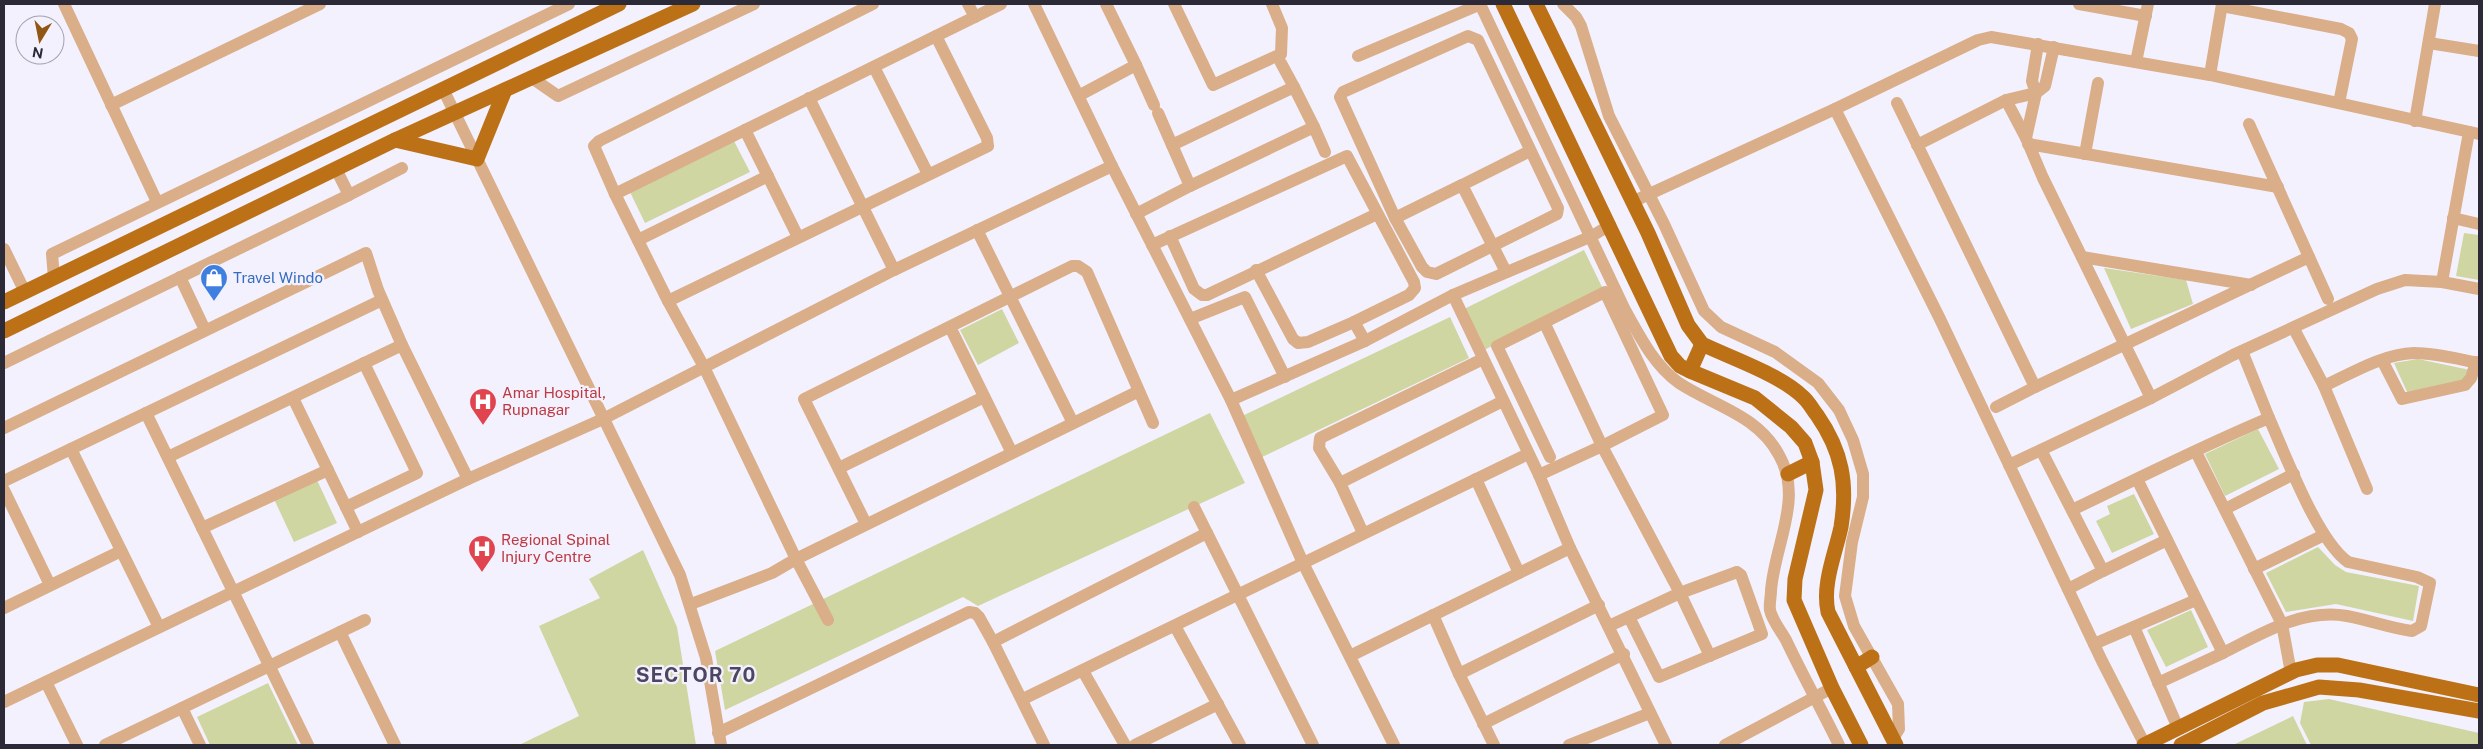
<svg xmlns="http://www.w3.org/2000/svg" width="2483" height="749" viewBox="0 0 2483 749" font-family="'Public Sans',sans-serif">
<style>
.green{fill:#d0d6a2}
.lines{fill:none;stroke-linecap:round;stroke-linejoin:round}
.minor{stroke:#d9ae89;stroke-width:12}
.major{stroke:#bd7116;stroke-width:15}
.labels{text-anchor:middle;stroke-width:4.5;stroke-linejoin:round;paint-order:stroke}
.shop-label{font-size:15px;fill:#366cbe;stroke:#f3f1fe;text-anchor:start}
.health-label{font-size:15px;fill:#be3a42;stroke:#f3f1fe;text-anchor:start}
.district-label{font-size:20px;font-weight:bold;letter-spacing:1px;fill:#4c4662;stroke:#f3f1fe}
</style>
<rect width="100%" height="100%" fill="#f3f1fe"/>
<g class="green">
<polygon points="734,141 750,172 645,223 630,192"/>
<polygon points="2464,233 2479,235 2479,280 2456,276"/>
<polygon points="1584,250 1604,291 1482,351 1462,310"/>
<polygon points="2104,268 2186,280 2193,304 2131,329"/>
<polygon points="1002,309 1019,343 978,365 960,330"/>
<polygon points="1450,317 1469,358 1258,459 1238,418"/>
<polygon points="2418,359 2470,370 2465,380 2408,394 2394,363"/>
<polygon points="1210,413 1245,483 978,606 963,597 725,710 715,651"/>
<polygon points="2258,429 2279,469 2225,496 2205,454"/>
<polygon points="317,480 337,523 294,542 274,499"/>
<polygon points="2134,494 2154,534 2112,553 2096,521 2110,514 2107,506"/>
<polygon points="2318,547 2335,565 2346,572 2419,586 2413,621 2336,604 2286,612 2266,573"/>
<polygon points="643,550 677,627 696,745 519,745 579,716 539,626 600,598 589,579"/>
<polygon points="2191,610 2208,647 2166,667 2147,630"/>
<polygon points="268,683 298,745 210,745 197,717"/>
<polygon points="2329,699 2479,733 2479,745 2311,745 2300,723 2304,702"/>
<polygon points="2293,716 2307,745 2233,745"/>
</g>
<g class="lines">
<g class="minor">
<polyline points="64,4 157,202"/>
<polyline points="968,4 975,17"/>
<polyline points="1034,4 1112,166 1231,400 1303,563 1394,745"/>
<polyline points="1174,4 1213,85 1281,54 1282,28 1272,4"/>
<path d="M1480,4L1625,310C1640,337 1654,365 1679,383C1714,406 1758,415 1779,455C1804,498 1774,546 1771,591C1771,597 1769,604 1770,610C1772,620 1781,631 1786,640C1803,676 1822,710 1839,745"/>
<polyline points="1563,4 1576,17 1581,26 1609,116 1664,224 1704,311 1721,327 1775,352 1818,383 1839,410 1853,440 1863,474 1863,497 1852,542 1845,596 1854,626 1898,704 1899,729 1893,739"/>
<polyline points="2079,4 2146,16"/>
<polyline points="2222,6 2341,29 2349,33 2352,39 2339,103"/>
<polygon points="1468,36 1478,40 1558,208 1557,214 1436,274 1427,272 1422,267 1395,218 1340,97 1343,92"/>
<polyline points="2429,43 2479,51"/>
<polyline points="2038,44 2032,81 2036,93 2026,138 2043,178 2151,398"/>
<polyline points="1358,56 1481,4"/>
<polyline points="2136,62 2148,4"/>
<polyline points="1281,63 1294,87"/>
<polyline points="1136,65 1154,105"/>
<polyline points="874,67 928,174"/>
<polyline points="2210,75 2222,4"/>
<polyline points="532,78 558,96 754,4"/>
<polyline points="443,89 680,575 706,658 721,745"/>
<polyline points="1080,95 1136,65 1106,4"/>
<polyline points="809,98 894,270"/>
<polyline points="2006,100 2026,138"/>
<polyline points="1897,103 2035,387 2309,257"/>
<polyline points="111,105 320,4"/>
<polyline points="1835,109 1940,319 2102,661 2145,745"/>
<polyline points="2415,121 2435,4"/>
<polyline points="2249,124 2328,299"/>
<polyline points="1314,127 1325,152"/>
<polyline points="745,130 798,237"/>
<polyline points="2028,144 2278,187"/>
<polyline points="1172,145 1294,87 1314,127 1190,186"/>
<polyline points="1917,145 2006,100 2036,93 2045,86 2054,47"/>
<polyline points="2085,154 2098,83"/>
<polyline points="615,194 1001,4"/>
<polyline points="349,195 402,168"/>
<polyline points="1632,202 1835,109 1978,40 1991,37 2210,75 2479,134"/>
<polyline points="1136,214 1190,186 1158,113"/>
<polyline points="1395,218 1462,185"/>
<polyline points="2453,218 2479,224"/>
<polyline points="977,230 1073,423"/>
<polyline points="1170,236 1194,289 1202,295 1207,295 1377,214"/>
<polyline points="638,240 768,176"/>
<polyline points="1152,245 1347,156 1414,282 1415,288 1409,295 1354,322 1365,341"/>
<polyline points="4,249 25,292"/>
<polyline points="2082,257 2251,285"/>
<polyline points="1256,270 1293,339 1298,343 1308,342 1354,322"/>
<polyline points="1506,272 1462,185 1530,151"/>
<polyline points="180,277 205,330"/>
<polyline points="54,278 52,254 569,4"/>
<polyline points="2442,282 2479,289"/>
<polyline points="1453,295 1539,475 1570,548 1666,745"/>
<polyline points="668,301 988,146 987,138 936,36"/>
<polyline points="1190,319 1245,297 1285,377"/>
<polyline points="1545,324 1602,446 1663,415 1605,292 1497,346 1550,457"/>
<polyline points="950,327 1012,453"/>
<polyline points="2294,329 2324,386 2367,489"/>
<polyline points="2242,351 2269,418"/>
<polyline points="2382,360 2402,399 2465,385 2471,378 2476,362"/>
<polyline points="4,363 349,195 336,169"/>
<path d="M2324,386C2352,373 2383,354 2414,353C2436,353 2458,359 2479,363"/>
<polyline points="293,398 358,532"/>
<polyline points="1231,400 1365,341 1453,295 1592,236 1610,225"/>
<polyline points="1996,407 2035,387"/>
<polyline points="146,413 308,745"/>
<polyline points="4,428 366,253 378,290 402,345 468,479"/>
<polyline points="71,449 159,627"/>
<polyline points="2041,450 2103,571 2068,589"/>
<polyline points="2196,452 2282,624 2291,673"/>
<polyline points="168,457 402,345"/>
<polyline points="2009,465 2151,398 2233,355 2377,289 2405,280 2442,282 2469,132"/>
<polyline points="839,468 984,397"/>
<polyline points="1539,475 1602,446 1680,593 1737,572 1741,575 1762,634 1659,677 1629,617"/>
<polyline points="1476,479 1519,573"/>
<polyline points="4,481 382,300"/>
<polyline points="1340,483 1503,401"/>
<polyline points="4,490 50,585"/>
<polyline points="346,507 417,473 364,363"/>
<polyline points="1194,507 1313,745"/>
<polyline points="2225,509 2294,474"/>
<path d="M2072,510C2137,479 2202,446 2269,418C2286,456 2317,540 2348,562L2417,577L2430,583L2421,626L2412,631C2390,628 2369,620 2347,616C2302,608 2261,634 2223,653L2137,479"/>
<polyline points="866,524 804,399 1072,266 1078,266 1087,272 1153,423"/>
<polyline points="202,528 328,470"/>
<polyline points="1363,533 1340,483 1319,448 1320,438 1483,359"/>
<polyline points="2254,569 2324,535"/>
<polyline points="2103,571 2167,540"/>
<polyline points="691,604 772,573 796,559 1137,392"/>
<polyline points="4,608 121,551"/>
<polyline points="1433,615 1459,674 1494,745"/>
<polyline points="828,620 796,559 704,367 668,301 615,194 594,146 599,141 873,4"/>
<polyline points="1175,626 1240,745"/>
<polyline points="1609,626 1680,593 1710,656"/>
<polyline points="2134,627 2178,728"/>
<polyline points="340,632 395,745"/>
<polyline points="993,642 1207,533"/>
<polyline points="2094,644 2196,600"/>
<polyline points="1350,656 1570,548"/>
<polyline points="1083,671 1125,745"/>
<polyline points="1459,674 1599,605"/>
<polyline points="46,682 77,745"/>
<polyline points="2158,683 2223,653"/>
<polyline points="1023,699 1528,454"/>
<polyline points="4,702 468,479 603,419 894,270 1112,166"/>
<polyline points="182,708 200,745"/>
<polyline points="1483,724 1624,654"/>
<polyline points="718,733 969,612 975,613 979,617 993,642 1044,745"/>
<polyline points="105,745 365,620"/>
<polyline points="1135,745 1218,704"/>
<polyline points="1569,745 1650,713"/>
<polyline points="1725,745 1832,688"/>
</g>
<g class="major">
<polyline points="1503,4 1671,356 1680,366 1690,371 1755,398 1791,427 1805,443 1812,462 1816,490 1795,579 1794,600 1832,688 1861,745"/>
<path d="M1536,4L1648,233L1688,325L1702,344C1731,358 1781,375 1803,397C1809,402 1812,409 1817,415C1842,451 1848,483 1841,527C1835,555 1822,584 1828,612L1896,745"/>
<polyline points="395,140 477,159 505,90"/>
<polyline points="4,302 619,4"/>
<polyline points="4,331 395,140 693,4"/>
<polyline points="1690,371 1702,344"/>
<polyline points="1788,474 1812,462"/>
<polyline points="1856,667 1872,657"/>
<polyline points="2144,745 2296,670 2317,665 2338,665 2479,695"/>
<polyline points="2181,745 2263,703 2319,687 2359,690 2479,711"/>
</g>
</g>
<defs>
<symbol id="shop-pin" viewBox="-11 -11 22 30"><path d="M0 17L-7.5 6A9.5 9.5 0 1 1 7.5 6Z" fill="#3f7fe0" stroke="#f3f1fe"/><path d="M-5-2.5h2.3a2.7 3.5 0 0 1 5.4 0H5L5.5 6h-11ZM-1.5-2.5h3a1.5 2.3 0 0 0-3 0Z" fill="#fff"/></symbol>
<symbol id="hospital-pin" viewBox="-11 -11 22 30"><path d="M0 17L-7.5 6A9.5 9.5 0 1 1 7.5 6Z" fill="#e0444e" stroke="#f3f1fe"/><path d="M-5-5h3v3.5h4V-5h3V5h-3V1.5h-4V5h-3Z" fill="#fff"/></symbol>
</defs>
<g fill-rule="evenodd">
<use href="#shop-pin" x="198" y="262" width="32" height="43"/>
<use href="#hospital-pin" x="467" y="386" width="32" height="43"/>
<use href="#hospital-pin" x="466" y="533" width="32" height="43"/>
</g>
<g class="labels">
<g class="shop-label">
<text x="233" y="283">Travel Windo</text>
</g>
<g class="health-label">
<text x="502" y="398">Amar Hospital,<tspan x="502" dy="17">Rupnagar</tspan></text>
<text x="501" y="545">Regional Spinal<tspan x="501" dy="17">Injury Centre</tspan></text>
</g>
<g class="district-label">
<text x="696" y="682">SECTOR 70</text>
</g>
</g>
<rect width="2483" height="749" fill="none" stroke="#2c2a36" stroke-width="10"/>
<g transform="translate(40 40) rotate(190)"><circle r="24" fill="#f3f1fe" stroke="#a3a1ae"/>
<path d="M0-4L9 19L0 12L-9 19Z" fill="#905612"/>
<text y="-8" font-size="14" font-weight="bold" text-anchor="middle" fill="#2c2a36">N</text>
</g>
</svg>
